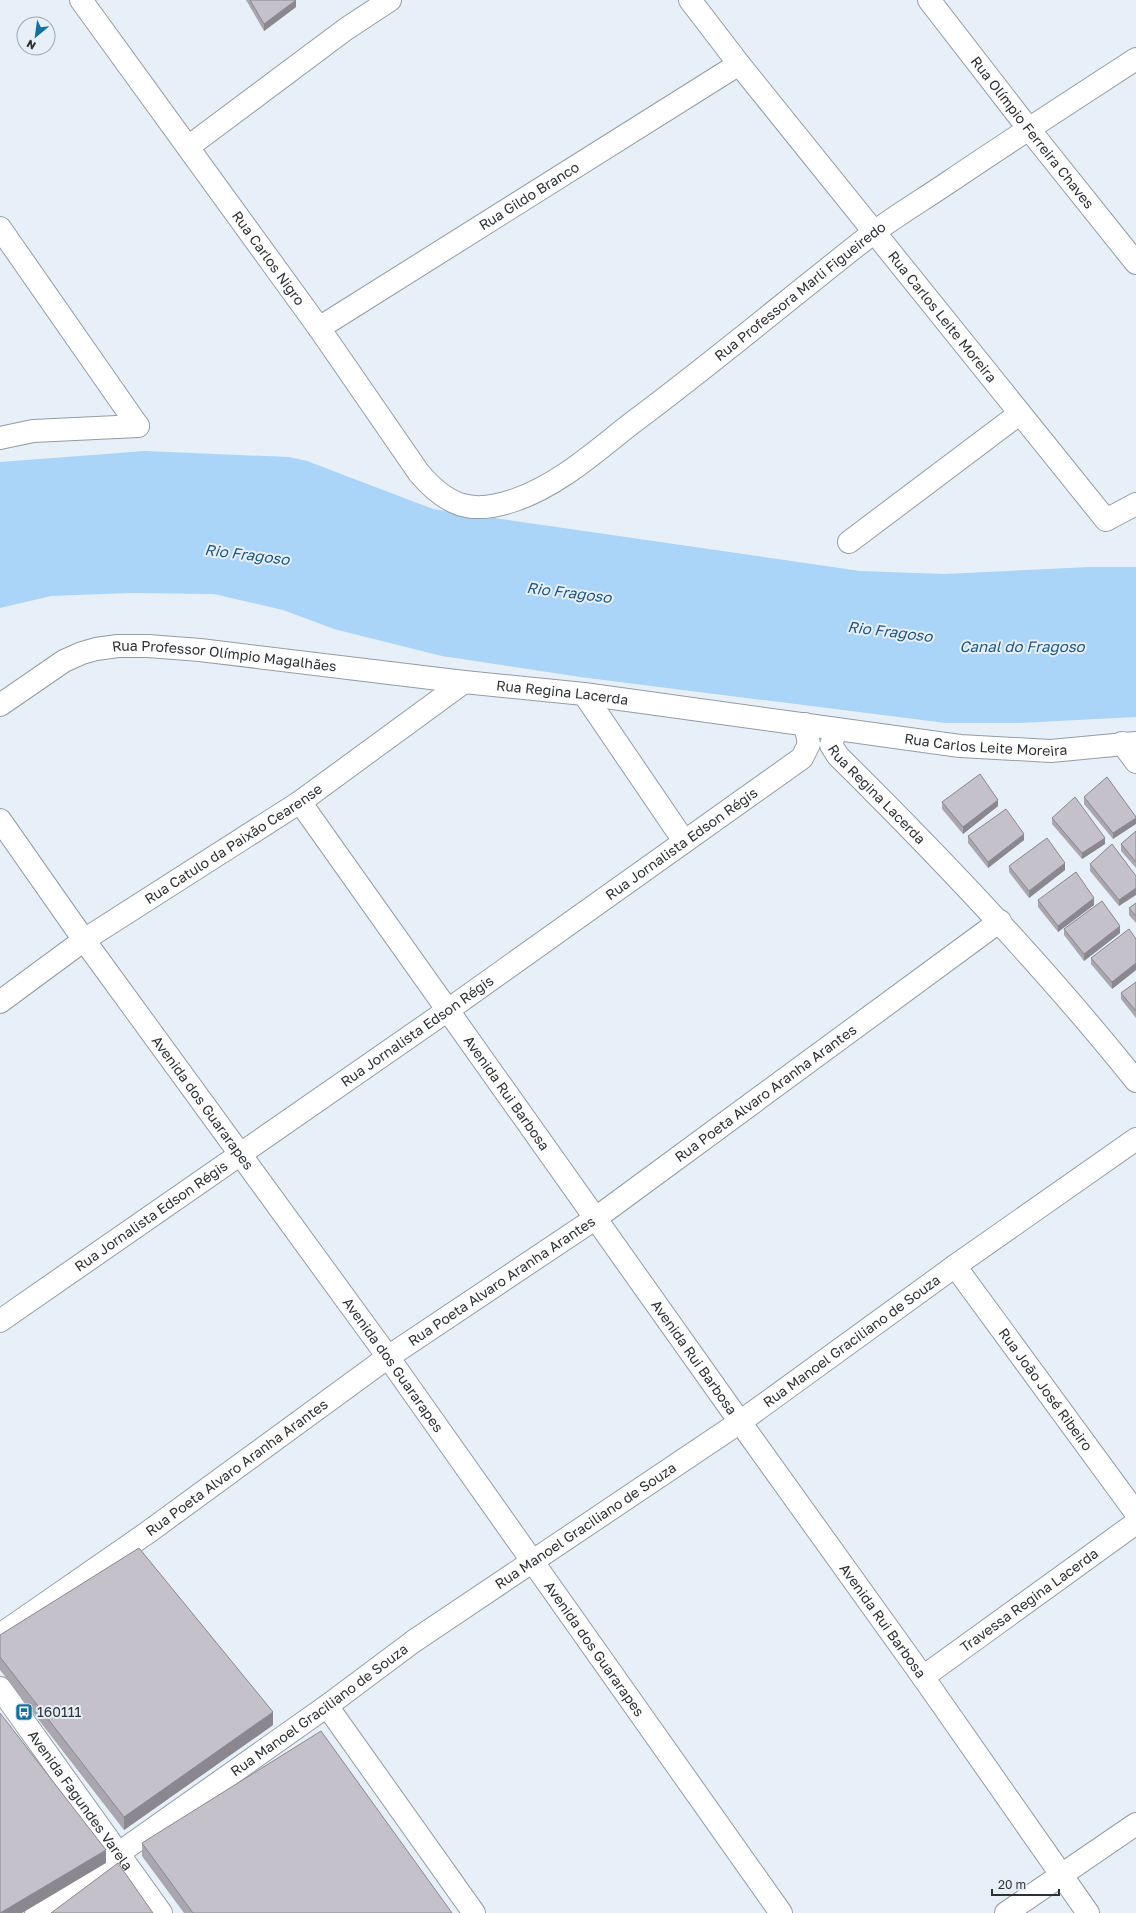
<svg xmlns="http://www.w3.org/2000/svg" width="1136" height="1913" viewBox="0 0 1136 1913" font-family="'Golos Text',sans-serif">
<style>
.water{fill:#aad4f8}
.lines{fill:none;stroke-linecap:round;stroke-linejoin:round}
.street-casing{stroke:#939ca3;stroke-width:24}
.secondary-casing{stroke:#939ca3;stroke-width:24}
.street{stroke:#fff;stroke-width:22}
.secondary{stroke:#fff;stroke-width:22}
.wall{fill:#a9a6af}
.shaded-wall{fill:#8a878e}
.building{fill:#c5c1cb;stroke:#8a878e}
.labels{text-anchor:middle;stroke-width:4;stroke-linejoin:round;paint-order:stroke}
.street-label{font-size:14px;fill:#2e3134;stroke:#e7f0f8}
.poi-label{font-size:14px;fill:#2e3134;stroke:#e7f0f8;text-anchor:start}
.water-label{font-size:15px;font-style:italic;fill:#1d5681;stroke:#e7f0f8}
</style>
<rect width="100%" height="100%" fill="#e7f0f8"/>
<polygon class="water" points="145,451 289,457 307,461 433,509 860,571 945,574 1090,567 1136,567 1136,717 1019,723 946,723 580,677 442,656 334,629 283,610 214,594 130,593 51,596 0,608 0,462"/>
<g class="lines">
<defs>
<g id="street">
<path id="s1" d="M81,0L319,328L419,473C448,507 472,515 515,500C559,485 596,451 632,423C714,362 792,296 873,233C897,215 924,199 949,182C1011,140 1073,100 1136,59"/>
<path id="s2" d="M690,0L739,64L1106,520L1136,504"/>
<path id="s3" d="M929,0L1028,128L1136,263"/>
<polyline points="188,147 346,29 390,0"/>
<polyline points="0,228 138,426"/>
<path id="s4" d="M319,328L739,64"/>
<polyline points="0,438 33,431 138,426"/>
<polyline points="849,542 1019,414"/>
<polyline points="584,694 684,841"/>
<path id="s5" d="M0,705L64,661L82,653L96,649L118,646H148L200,650L464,682L584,694L960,746L1051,751L1136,743"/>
<path id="s6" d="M836,729L831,745L838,756C943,860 1044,966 1136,1081"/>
<polyline points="1122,743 1136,762"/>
<path id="s7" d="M300,802L740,1422L923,1677L1088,1913"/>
<path id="s8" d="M0,820L84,940L388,1357L781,1913"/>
<path id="s9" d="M0,1002L84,940L300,802L464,682"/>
<path id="s10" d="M955,1266L1136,1513"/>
<path id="s11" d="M0,1321L448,1010L802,758L809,744L805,724"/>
<path id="s12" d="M0,1635L147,1533L388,1357L596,1218L1000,921"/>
<path id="s13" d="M923,1677L1136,1523"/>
<polyline points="327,1706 474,1913"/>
<path id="s14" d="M119,1853L327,1706L414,1641L740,1422L955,1266L1136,1139"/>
<polyline points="1006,1913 1136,1824"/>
</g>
<g id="secondary">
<path id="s15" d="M0,1688L161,1913"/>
<polyline points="36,1913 119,1853"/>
</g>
</defs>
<use href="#street" class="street-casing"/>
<use href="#secondary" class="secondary-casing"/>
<use href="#street" class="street"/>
<use href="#secondary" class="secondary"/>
</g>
<g class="wall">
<polygon points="246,0 296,0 296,7 264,31"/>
<polygon points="1084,797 1136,817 1113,839 1084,804"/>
<polygon points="942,802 998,806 963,834 942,809"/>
<polygon points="1052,818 1105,844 1082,859 1052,824"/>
<polygon points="1136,831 1136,868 1121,851 1121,844"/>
<polygon points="968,836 1024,840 988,868 968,843"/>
<polygon points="1090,864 1136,876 1119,906 1090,871"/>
<polygon points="1009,866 1065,870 1029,898 1009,872"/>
<polygon points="1038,900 1094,905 1058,932 1038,907"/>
<polygon points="1136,903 1136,923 1129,915 1129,908"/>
<polygon points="1064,929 1120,933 1084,961 1064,935"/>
<polygon points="1136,939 1136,970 1112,989 1091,964 1091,958"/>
<polygon points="1136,982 1136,1018 1121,999 1121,993"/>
<polygon points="0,1635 273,1725 124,1830 0,1670"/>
<polygon points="142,1843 452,1913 184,1913 142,1856"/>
</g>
<g class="shaded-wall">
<polygon points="296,0 296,7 264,31 264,24"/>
<polygon points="998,800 998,806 963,834 963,827"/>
<polygon points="1136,818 1136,824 1113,839 1113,833"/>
<polygon points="1024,834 1024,840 988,868 988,862"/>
<polygon points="1105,838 1105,844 1082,859 1082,853"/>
<polygon points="1065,863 1065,870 1029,898 1029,891"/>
<polygon points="1136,888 1136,895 1119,906 1119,900"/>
<polygon points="1094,898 1094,905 1058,932 1058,926"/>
<polygon points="1120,926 1120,933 1084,961 1084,954"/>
<polygon points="1136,963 1136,970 1112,989 1112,982"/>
<polygon points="273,1712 273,1725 124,1830 124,1817"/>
<polygon points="106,1850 106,1863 22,1913 0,1913"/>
</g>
<g class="building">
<polygon points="250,0 296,0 264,24"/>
<polygon points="980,774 998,800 963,827 942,802"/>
<polygon points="1107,777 1136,817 1136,818 1113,833 1084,797"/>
<polygon points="1075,797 1105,838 1082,853 1052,818"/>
<polygon points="1006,809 1024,834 988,862 968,836"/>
<polygon points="1136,831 1136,862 1121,844"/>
<polygon points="1047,838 1065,863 1029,891 1009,866"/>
<polygon points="1112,844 1136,876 1136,888 1119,900 1090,864"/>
<polygon points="1076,872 1094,898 1058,926 1038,900"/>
<polygon points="1102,901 1120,926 1084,954 1064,929"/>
<polygon points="1136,903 1136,916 1129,908"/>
<polygon points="1129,929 1136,939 1136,963 1112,982 1091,958"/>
<polygon points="1136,982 1136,1011 1121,993"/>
<polygon points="139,1548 273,1712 124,1817 0,1657 0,1635"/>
<polygon points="0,1713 106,1850 0,1913"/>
<polygon points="321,1731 452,1913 193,1913 142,1843"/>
<polygon points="118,1863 153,1913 51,1913"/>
</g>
<defs>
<symbol id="bus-square" viewBox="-11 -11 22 22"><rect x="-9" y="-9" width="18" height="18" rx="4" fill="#13719f" stroke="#e7f0f8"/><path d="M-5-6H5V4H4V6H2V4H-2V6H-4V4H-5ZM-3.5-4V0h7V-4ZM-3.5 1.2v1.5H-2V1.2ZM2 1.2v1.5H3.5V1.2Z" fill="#fff"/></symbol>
</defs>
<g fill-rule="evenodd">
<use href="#bus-square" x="14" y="1702" width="20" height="20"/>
</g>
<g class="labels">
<g class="street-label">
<text dy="5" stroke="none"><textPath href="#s3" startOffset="168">Rua Olímpio Ferreira Chaves</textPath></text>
<text dy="5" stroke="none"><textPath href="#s4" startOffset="248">Rua Gildo Branco</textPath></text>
<text dy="5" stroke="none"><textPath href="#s1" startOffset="319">Rua Carlos Nigro</textPath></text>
<text dy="5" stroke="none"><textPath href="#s1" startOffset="1044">Rua Professora Marli Figueiredo</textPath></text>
<text dy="5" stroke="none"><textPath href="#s2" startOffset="405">Rua Carlos Leite Moreira</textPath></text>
<text dy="5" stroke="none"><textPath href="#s5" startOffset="241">Rua Professor Olímpio Magalhães</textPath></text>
<text dy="5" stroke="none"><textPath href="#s5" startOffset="581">Rua Regina Lacerda</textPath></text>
<text dy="5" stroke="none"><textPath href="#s5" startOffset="1008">Rua Carlos Leite Moreira</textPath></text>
<text dy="5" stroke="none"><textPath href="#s6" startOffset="84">Rua Regina Lacerda</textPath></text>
<text dy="5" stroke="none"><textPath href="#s9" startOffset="282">Rua Catulo da Paixão Cearense</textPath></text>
<text dy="5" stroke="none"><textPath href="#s11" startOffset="832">Rua Jornalista Edson Régis</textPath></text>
<text dy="5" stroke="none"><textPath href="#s11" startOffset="508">Rua Jornalista Edson Régis</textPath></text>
<text dy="5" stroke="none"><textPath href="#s7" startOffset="357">Avenida Rui Barbosa</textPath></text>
<text dy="5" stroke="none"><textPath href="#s12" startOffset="938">Rua Poeta Alvaro Aranha Arantes</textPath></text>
<text dy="5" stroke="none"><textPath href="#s8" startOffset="348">Avenida dos Guararapes</textPath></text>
<text dy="5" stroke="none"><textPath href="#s11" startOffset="184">Rua Jornalista Edson Régis</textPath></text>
<text dy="5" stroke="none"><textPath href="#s12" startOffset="614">Rua Poeta Alvaro Aranha Arantes</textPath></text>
<text dy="5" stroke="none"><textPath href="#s14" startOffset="894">Rua Manoel Graciliano de Souza</textPath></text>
<text dy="5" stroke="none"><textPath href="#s7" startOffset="681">Avenida Rui Barbosa</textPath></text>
<text dy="5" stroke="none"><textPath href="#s8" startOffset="672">Avenida dos Guararapes</textPath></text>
<text dy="5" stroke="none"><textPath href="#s10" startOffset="153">Rua João José Ribeiro</textPath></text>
<text dy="5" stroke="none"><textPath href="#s12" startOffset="290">Rua Poeta Alvaro Aranha Arantes</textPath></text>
<text dy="5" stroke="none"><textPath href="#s14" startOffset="570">Rua Manoel Graciliano de Souza</textPath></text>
<text dy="5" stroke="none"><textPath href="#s13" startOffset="131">Travessa Regina Lacerda</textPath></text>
<text dy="5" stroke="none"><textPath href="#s7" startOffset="1005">Avenida Rui Barbosa</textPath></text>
<text dy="5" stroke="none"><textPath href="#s8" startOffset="1020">Avenida dos Guararapes</textPath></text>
<text dy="5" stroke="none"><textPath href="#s14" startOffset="246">Rua Manoel Graciliano de Souza</textPath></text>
<text dy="5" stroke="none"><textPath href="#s15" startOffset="138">Avenida Fagundes Varela</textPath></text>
</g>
<g class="poi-label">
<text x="37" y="1717">160111</text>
</g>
<g class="water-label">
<text transform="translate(247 555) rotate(7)" y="5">Rio Fragoso</text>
<text transform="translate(569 593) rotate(7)" y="5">Rio Fragoso</text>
<text transform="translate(890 632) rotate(7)" y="5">Rio Fragoso</text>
<text x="1022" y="652">Canal do Fragoso</text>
</g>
</g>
<g transform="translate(36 36) rotate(209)"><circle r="19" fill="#e7f0f8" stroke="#9da4aa"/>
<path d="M0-3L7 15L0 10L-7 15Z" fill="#13719f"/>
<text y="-6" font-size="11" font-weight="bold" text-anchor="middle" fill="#2e3134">N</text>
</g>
<path d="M992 1889v6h67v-6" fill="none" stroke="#2e3134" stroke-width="2"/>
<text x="998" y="1889" font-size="12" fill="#2e3134" stroke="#e7f0f8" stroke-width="3" paint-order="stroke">20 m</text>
</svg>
